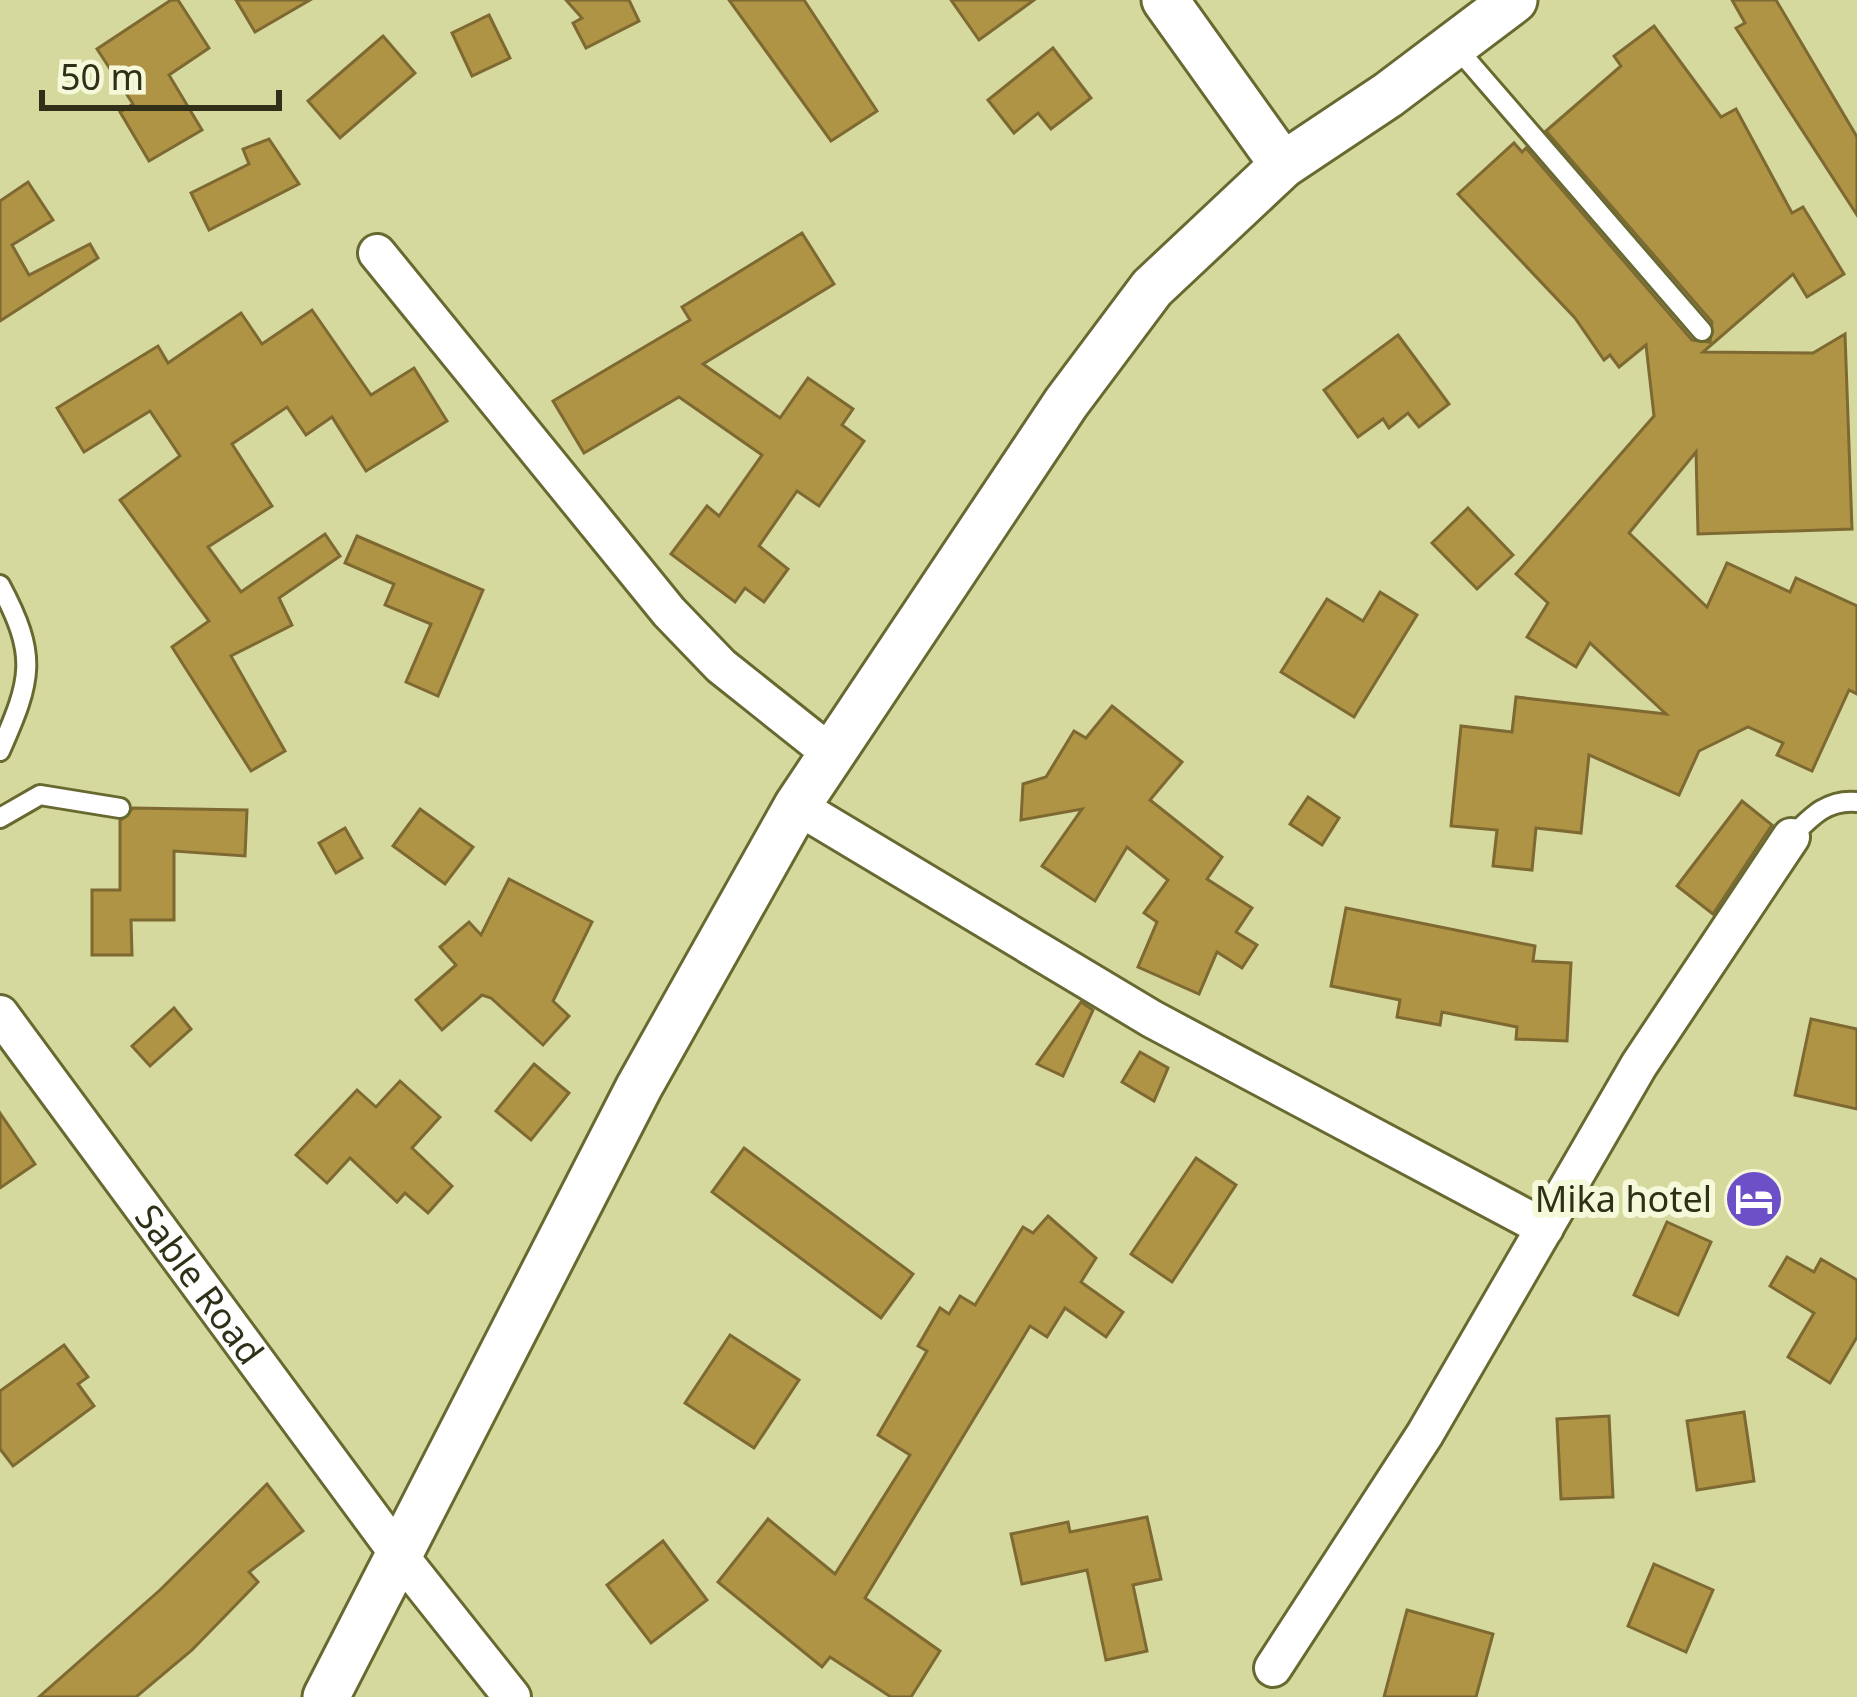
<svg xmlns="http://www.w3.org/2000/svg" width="1857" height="1697" viewBox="0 0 1857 1697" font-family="'Noto Sans',sans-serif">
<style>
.building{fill:#af9445;stroke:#7d6931;stroke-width:3}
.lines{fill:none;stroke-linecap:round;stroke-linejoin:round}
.service-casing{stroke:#676930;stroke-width:24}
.minor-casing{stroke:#676930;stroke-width:42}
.tertiary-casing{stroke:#676930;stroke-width:51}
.service{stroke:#fff;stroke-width:18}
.minor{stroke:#fff;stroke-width:36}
.tertiary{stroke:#fff;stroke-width:45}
.labels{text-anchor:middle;stroke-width:12;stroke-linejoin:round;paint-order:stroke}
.poi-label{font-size:36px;fill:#2f3017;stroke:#f6f8da;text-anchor:end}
.street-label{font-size:36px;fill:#2f3017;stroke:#f6f8da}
</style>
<rect width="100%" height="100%" fill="#d6d99d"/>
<g class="building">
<polygon points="171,0 178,0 209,48 169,75 202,130 149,161 120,112 133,104 97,49"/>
<polygon points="236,0 310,0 255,32"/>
<polygon points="566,0 629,0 639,21 586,48 573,23 582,18"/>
<polygon points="729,0 804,0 877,111 831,141"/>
<polygon points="951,0 1034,0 979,40"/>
<polygon points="1732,0 1776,0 1857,137 1857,215 1736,28 1745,23"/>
<polygon points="489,15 510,58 472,76 452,33"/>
<polygon points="1654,26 1721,117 1736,109 1792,213 1803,207 1844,274 1807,297 1793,274 1703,352 1813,353 1845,334 1852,529 1698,534 1696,452 1629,533 1707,607 1727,563 1790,592 1796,578 1857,606 1857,694 1849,690 1812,771 1777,755 1783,743 1748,727 1699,751 1679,795 1589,755 1581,833 1536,828 1532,870 1493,866 1497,830 1451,826 1461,726 1512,732 1516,697 1666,714 1590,643 1576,667 1527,637 1548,603 1516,574 1654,416 1646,345 1619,367 1610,355 1604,360 1575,318 1458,194 1514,143 1522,152 1526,148 1692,340 1710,342 1712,322 1546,131 1621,66 1614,56"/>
<polygon points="383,36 415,73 340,138 308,101"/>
<polygon points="1053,48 1091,98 1051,129 1038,113 1014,133 988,100"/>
<polygon points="269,139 299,184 209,230 191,193 249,164 243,149"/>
<polygon points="28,182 53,220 12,245 29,275 90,244 98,258 0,321 0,201"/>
<polygon points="802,233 834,284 703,364 780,418 808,378 853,409 842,425 864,441 819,506 797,491 759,546 788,569 764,602 745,588 735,602 671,554 707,506 719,516 762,455 679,397 584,453 553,401 690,320 682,307"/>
<polygon points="312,310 371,395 414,368 447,421 366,471 332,417 306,435 287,407 232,444 272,506 208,547 241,592 325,534 340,556 279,598 292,625 231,656 285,751 251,771 172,647 209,621 120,500 180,456 150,411 84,452 57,408 158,346 168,363 241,313 262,344"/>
<polygon points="1398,335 1449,404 1419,427 1408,413 1389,428 1383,419 1358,437 1324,390"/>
<polygon points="1468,508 1513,555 1477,589 1432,543"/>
<polygon points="357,536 483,590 438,696 406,682 431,624 385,605 394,584 345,563"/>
<polygon points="1380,592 1417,615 1354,717 1281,672 1327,599 1363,621"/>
<polygon points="1112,706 1182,762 1150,800 1222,857 1207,879 1252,908 1236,932 1257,945 1242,968 1217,952 1199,994 1138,967 1157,922 1144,913 1168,880 1127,847 1095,901 1042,866 1082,809 1021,820 1023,784 1046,777 1074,731 1086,738"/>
<polygon points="1308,797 1339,818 1322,845 1290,824"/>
<polygon points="1742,801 1772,825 1713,914 1677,886"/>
<polygon points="133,808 247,810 245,856 174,851 174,920 131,920 132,955 92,955 92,890 120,890 120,821"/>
<polygon points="420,809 473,847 445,884 393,846"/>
<polygon points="345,828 362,858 336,873 319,843"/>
<polygon points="509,879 592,922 553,1001 569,1016 543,1045 491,998 482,995 442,1030 416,1000 456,965 440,947 469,922 481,935"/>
<polygon points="1346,908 1535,946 1533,961 1571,963 1567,1041 1516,1039 1517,1027 1442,1012 1440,1025 1397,1017 1400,1000 1331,986"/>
<polygon points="1081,1002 1093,1010 1063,1076 1037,1064"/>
<polygon points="174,1008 191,1029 150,1066 132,1046"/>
<polygon points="1811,1019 1857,1029 1857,1109 1795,1095"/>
<polygon points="1140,1052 1168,1068 1154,1101 1122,1082"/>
<polygon points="534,1064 569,1093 531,1140 496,1111"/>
<polygon points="400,1081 440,1117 412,1148 452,1186 428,1213 405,1193 397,1202 350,1158 327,1183 296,1155 357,1090 376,1107"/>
<polygon points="0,1113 35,1164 0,1188"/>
<polygon points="744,1148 913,1274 881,1318 712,1192"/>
<polygon points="1196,1158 1236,1185 1172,1282 1131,1254"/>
<polygon points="1048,1216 1096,1258 1081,1282 1123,1312 1106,1337 1065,1308 1047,1337 1030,1326 865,1598 940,1651 911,1697 891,1697 830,1657 822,1667 718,1582 768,1519 835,1574 910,1455 878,1435 927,1351 918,1346 940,1308 949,1314 960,1296 975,1305 1023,1227 1033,1233"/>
<polygon points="1667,1222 1711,1242 1678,1315 1634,1295"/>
<polygon points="1787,1257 1814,1272 1821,1259 1857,1280 1857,1337 1830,1383 1788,1357 1814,1313 1770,1286"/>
<polygon points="730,1335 799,1380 754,1448 685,1403"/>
<polygon points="64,1345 88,1377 78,1384 94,1406 13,1466 0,1449 0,1391"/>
<polygon points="1744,1412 1754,1481 1697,1490 1687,1421"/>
<polygon points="1609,1416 1613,1497 1561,1499 1557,1419"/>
<polygon points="267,1484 303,1531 249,1572 258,1582 192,1650 136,1697 39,1697 160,1590"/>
<polygon points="1147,1517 1161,1579 1133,1585 1147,1651 1106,1660 1087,1570 1022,1584 1011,1534 1068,1522 1070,1532"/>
<polygon points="663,1541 707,1600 651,1643 607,1585"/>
<polygon points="1654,1564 1713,1590 1686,1652 1628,1626"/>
<polygon points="1407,1610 1493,1634 1476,1697 1384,1697"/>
</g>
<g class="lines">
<defs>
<g id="service">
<polyline points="1456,47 1702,331"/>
<path d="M0,585C38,656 32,679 0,751"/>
<polyline points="0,818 40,795 120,808"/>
<path d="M1791,837C1811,817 1827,799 1857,802"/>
</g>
<g id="minor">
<polyline points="377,253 669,612 721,666 829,752"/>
<polyline points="797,806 1152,1019 1545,1228"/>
<path id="s1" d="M0,1014L399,1555L512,1697"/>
<polyline points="1273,1668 1425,1434 1639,1065 1791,837"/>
</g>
<g id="tertiary">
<polyline points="1165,0 1283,165"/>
<polyline points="326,1697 639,1087 797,806 1066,403 1152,288 1283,165 1388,95 1514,0"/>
</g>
</defs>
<use href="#service" class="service-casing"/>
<use href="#minor" class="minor-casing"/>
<use href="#tertiary" class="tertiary-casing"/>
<use href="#service" class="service"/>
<use href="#minor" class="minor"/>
<use href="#tertiary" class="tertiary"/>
</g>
<defs>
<symbol id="hotel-disc" viewBox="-11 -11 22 22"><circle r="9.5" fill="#6d4fc8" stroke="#f6f8da"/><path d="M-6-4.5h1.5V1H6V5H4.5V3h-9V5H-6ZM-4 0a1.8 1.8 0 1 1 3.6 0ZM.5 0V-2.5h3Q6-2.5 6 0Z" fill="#fff"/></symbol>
</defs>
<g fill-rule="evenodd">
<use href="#hotel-disc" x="1721" y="1166" width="66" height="66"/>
</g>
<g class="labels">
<g class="poi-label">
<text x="1712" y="1212">Mika hotel</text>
</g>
<g class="street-label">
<text dy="13" stroke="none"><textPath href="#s1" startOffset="336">Sable Road</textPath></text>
</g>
</g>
<path d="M42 90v18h237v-18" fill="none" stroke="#2f3017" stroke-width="6"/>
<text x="60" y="90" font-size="36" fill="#2f3017" stroke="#f6f8da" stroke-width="9" paint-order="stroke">50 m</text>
</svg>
